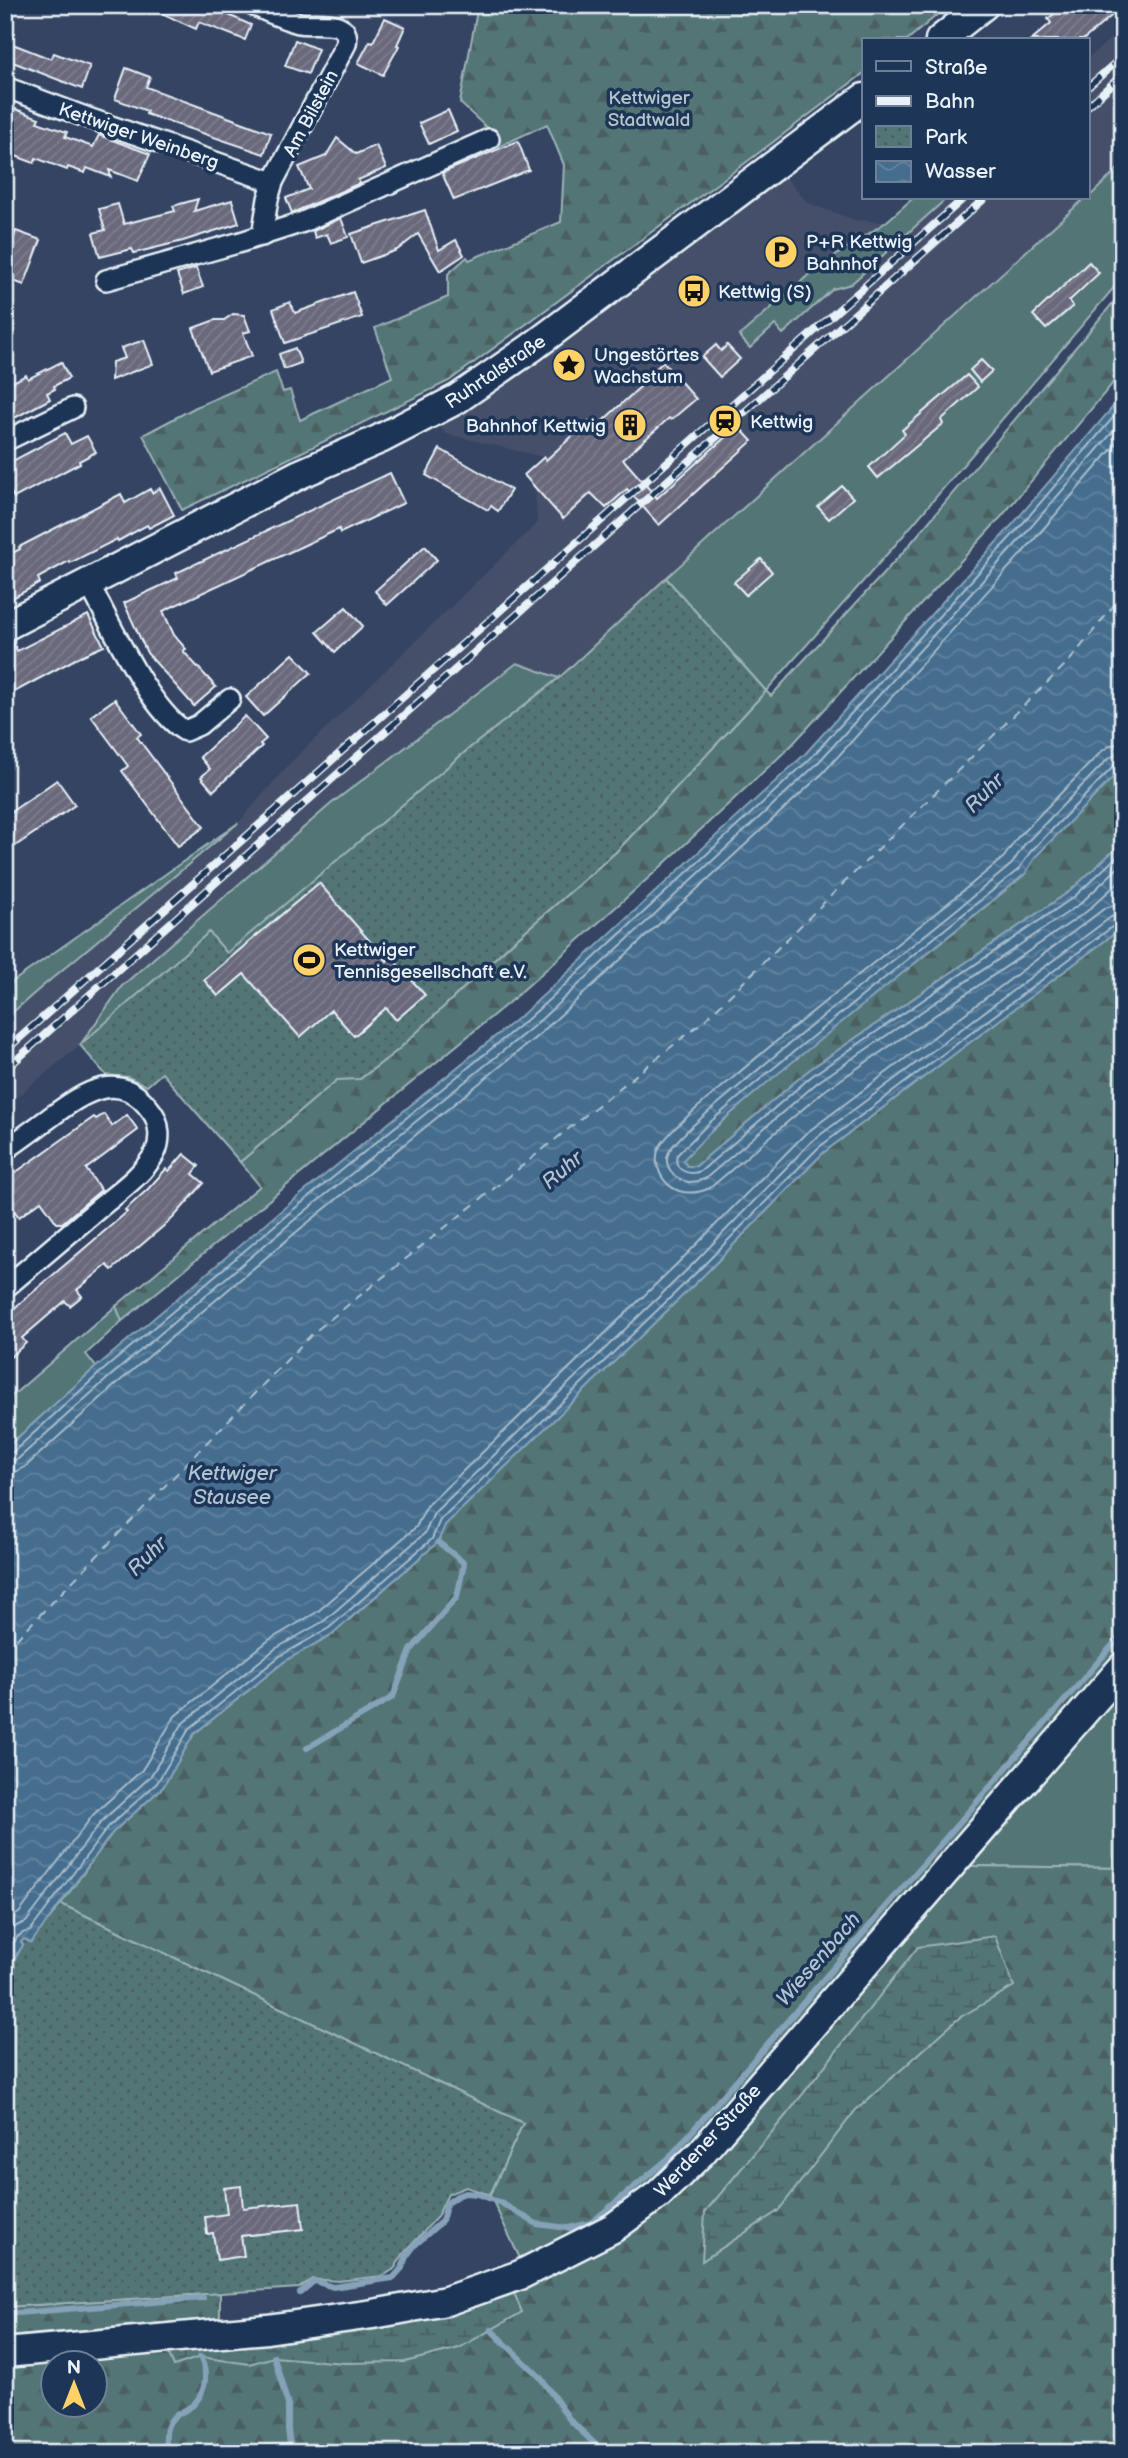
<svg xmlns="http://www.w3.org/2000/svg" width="1128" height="2458" viewBox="0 0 1128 2458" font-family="'Balsamiq Sans',sans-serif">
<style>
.built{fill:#444f6a}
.green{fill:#527576;stroke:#9db3b7;stroke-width:2}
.forest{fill:url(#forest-firs);stroke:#9db3b7;stroke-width:2;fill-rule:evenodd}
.wetland{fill:url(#wetland-marsh);stroke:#9db3b7;stroke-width:2}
.park{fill:url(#park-dots);stroke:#9db3b7;stroke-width:2}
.water{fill:url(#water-waves);stroke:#86a2b8;stroke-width:2}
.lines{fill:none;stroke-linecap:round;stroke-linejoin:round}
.shore{stroke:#a7bccd;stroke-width:2}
.stream{stroke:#86a2b8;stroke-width:6}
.ferry{stroke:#afc3d3;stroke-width:2;stroke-dasharray:9 7;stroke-linecap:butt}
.building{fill:url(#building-hatch);stroke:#e8f1f8;stroke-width:2}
.street-casing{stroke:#e8f1f8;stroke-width:24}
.secondary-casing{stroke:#e8f1f8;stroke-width:33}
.street{stroke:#1d3557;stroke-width:19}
.secondary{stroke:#1d3557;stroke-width:28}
.rail-casing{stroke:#e8f1f8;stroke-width:8}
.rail{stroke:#1d3557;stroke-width:5;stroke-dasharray:16;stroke-linecap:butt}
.labels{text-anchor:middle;stroke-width:7;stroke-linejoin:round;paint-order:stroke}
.park-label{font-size:19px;fill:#b4c6ca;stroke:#1d3557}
.street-label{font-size:19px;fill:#e8f1f8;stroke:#1d3557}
.poi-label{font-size:19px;fill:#e8f1f8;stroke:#1d3557;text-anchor:start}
.water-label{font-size:21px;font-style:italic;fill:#afc3d3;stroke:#1d3557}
</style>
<defs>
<pattern id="forest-firs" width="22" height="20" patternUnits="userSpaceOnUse" patternTransform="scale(1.75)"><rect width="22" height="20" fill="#527576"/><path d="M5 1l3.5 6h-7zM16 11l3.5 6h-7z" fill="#4c5e60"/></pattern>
<pattern id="wetland-marsh" width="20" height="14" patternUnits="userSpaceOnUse" patternTransform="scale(1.75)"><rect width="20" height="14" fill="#527576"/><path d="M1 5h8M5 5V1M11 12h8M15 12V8" fill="none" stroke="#4c5e60"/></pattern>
<pattern id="park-dots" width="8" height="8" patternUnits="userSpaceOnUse" patternTransform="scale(1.75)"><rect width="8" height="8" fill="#527576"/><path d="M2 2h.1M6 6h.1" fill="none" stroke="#4c5e60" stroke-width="1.8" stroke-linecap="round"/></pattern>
<pattern id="water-waves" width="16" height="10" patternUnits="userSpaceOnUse" patternTransform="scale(1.75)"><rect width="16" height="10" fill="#456d8d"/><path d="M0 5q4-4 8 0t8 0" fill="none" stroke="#60829e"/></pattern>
<pattern id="building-hatch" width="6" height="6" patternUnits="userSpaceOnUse" patternTransform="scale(1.75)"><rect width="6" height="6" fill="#69687b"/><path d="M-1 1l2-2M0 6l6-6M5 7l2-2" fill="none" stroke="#7e7e8e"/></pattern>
</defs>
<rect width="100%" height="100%" fill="#344462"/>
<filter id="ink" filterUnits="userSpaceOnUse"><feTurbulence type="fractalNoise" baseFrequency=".0143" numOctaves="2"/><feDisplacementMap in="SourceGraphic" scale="14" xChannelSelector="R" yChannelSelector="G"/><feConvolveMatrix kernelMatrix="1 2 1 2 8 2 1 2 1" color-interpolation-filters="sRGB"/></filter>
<g filter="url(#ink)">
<g class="built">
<polygon points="1123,28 1123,164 1088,195 1088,58"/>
<polygon points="781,172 808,203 855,220 886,222 913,198 1085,198 666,578 559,678 517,663 333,803 122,986 80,1045 5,1107 5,1019 238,823 290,763 537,523 535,487 524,475 543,457 446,434 436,421"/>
</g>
<g class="green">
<polygon points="1123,164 1123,277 896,544 766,691 666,578 1085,198 1088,198"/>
<polygon points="913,198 947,198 851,284 833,289 783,334 775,325 750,348 739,336 814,270 886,222"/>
<polygon points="517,663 559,678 471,747 227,954 80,1045 122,986 332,803"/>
<polygon points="238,823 37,991 5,1019 5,987"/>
<polygon points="116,1306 122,1321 86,1354 96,1367 5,1449 5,1402"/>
<polygon points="1123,1685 1123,1868 964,1866"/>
</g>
<g class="forest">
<polygon points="478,5 949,5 907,40 864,40 864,73 752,158 449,381 182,510 143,435 196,407 276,372 283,392 290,390 300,420 392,377 375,328 448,297 448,274 467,257 469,260 561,222 564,165 547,124 496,148 487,128 460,103"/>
<polygon points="1123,291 1123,371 1002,516 790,747 654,873 513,999 122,1321 116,1306 260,1186 240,1162 337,1079 360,1079 398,1050 509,945 617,851 766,691 771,696 905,550"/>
<path d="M1123,767V842L1070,891L809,1070L696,1166H687L682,1159C789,1055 911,970 1025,874L1036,856Z"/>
<path d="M1123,927V1671L966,1866L1123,1868V2453H5V2358L324,2328L524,2267L490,2195L523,2123L61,1904L113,1832L163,1787L194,1734L285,1661L333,1634L438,1542L445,1525L705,1274L823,1153ZM52,2364H94V2406H52Z"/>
<polygon points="220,2293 220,2318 5,2337 5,2307"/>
</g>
<g class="wetland">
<polygon points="995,1936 1014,1986 959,2018 855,2111 778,2211 702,2261 705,2212 787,2114 918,1947"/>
<polygon points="514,2293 522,2312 459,2348 405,2362 344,2363 274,2357 249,2364 200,2357 174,2366 166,2347"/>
</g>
<g class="park">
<polygon points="666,578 766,691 617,851 509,945 398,1050 360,1079 337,1080 240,1162 162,1073 147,1086 128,1077 106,1075 80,1045 209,932 227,953 471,747 559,678"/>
<polygon points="61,1904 523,2123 490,2195 466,2187 448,2194 437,2217 404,2253 394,2269 383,2276 338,2281 312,2279 299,2288 5,2307 5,1974 23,1945 20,1943 24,1938 31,1942"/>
</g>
<polygon class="water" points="1123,395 1123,767 1036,856 1025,874 769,1081 714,1128 683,1160 687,1166 696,1166 809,1070 1070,891 1123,842 1123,927 823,1153 705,1274 445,1525 438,1542 332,1634 285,1661 194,1734 163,1787 113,1832 31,1943 24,1939 21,1942 23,1945 5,1974 5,1449 96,1367 283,1209 524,1013 805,754 1012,525"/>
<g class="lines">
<g class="shore">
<path d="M1123,743L1111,745L1102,751L1017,838L1004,857C914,933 818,1004 728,1082C712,1095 668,1130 659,1148C652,1164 662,1185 679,1191C689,1194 701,1192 710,1188L824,1091L1086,912L1123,878"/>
<path d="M1123,754L1115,755L1108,759L1024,845L1012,864C923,939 828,1009 739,1086C723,1100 678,1135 669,1152C662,1165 675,1181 689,1182C695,1182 699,1181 705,1179L818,1082L1080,904L1123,863"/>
<path d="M1123,762L1115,765L1031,851L1019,869L765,1075L709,1123L677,1155C673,1170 688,1176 701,1171L813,1075L1074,897L1123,851"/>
<polyline points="5,1454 13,1452 101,1372 288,1214 529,1018 810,759 1017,530 1123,406"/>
<polyline points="5,1463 18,1459 107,1379 293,1221 535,1025 816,765 1024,535 1123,420"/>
<polyline points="5,1473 15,1472 25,1467 114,1386 300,1229 541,1033 823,773 1032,542 1123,436"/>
<polyline points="5,1921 19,1913 93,1815 142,1770 175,1716 269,1640 317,1612 416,1527 427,1506 686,1255 805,1134 1105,908 1123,903"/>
<path d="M5,1945C6,1931 14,1926 26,1922L101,1822L150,1777L183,1723L275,1649L324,1621L425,1533L434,1513L694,1263L812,1141L1111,917L1123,914"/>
<path d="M5,1962C15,1948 11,1934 30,1931L108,1827L157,1783L189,1729L280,1656L329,1628L432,1539L440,1520L700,1269L818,1148L1116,924L1123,922"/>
</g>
<g class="stream">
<polyline points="307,1748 393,1697 411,1650 457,1597 464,1563 438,1542"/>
<polyline points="300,2293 314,2281 333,2287 393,2278 402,2268 406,2257 415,2245 442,2221 447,2203 457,2196 465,2193 477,2194 501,2203 537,2224 568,2228 591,2223 669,2158 1123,1633"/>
<polyline points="5,2314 203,2298"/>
<polyline points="491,2330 540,2377 570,2420 604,2453"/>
<polyline points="274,2357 288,2405 288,2430 291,2453"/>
<path d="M169,2453L166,2451C166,2440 164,2428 172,2419C178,2412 189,2410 195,2403C207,2389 208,2372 200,2357"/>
</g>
<polyline class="ferry" points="5,1651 313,1333 706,1019 1070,660 1123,594"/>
</g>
<g class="building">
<polygon points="143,5 206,5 251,25 245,40 199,22 196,29"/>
<polygon points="1064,5 1123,5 1123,6 1083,40 1031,40 1051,23 1048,19"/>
<polygon points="385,18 405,27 397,45 399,46 383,75 358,63 370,41 373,42"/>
<polygon points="295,40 318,49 308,74 285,66"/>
<polygon points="5,41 51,59 54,53 90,66 82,89 5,59"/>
<polygon points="126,68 150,77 146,87 271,133 264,154 146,114 147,111 115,99"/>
<polygon points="5,105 39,118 37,122 67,132 65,137 93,147 99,135 150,154 138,181 109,170 111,177 87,168 85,173 68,167 67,170 36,158 34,163 5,152"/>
<polygon points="448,110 457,131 429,144 419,123"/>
<polygon points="337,138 356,154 376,145 386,168 358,180 360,183 292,213 286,198 309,189 299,167 326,156"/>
<polygon points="518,141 529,170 454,200 442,173"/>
<polygon points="198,199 194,211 232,200 239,223 183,241 134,253 132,249 100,257 93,233 105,230 99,209 118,204 124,224 175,211 173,206"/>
<polygon points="425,210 439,250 456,240 464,255 440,271 418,234 397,250 361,263 351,234"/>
<polygon points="341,218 348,237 331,243 327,234 315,238 313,231"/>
<polygon points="16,231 41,240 24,285 5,278 5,260"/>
<polygon points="1089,262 1099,273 1069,301 1073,306 1046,329 1033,315"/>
<polygon points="196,268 203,287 184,294 177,274"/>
<polygon points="353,292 362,317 285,343 273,309 290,302 295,313"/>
<polygon points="233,314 244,315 250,331 243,333 252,356 209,371 193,328 215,320 224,320"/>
<polygon points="144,340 153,364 111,380 112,362 125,358 121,348"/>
<polygon points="716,345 721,351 727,345 740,359 720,377 702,357"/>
<polygon points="295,348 301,363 284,369 279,354"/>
<polygon points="981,360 992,371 980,382 970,370"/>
<polygon points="61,362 69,378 54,386 55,389 47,393 50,399 5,423 5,386 26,375 28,379"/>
<polygon points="663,362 696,399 671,420 669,418 623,459 657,498 738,426 752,441 659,525 627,489 606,508 591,493 563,519 524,475 544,457 546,460 589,421 595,428 641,386 639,384"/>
<polygon points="967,375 978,387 941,420 943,424 878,478 869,467 905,434 902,430"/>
<polygon points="65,433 71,444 87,436 96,452 79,461 80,463 14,498 12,494 5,497 5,465"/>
<polygon points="440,449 511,490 498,511 491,506 488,510 426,475"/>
<polygon points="390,473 404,503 340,533 339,529 163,611 174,635 186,649 183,651 216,687 194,706 147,653 124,603 178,578 176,573"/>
<polygon points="842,486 853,498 829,519 818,507"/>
<polygon points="160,488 174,515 149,528 147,525 118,541 117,539 70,563 69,561 38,578 40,583 5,602 5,557 20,549 19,547 121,494 125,503 150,489 152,493"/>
<polygon points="425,546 437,560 387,605 375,591"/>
<polygon points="761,559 772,572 746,595 734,582"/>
<polygon points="346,607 363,626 335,652 317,632"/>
<polygon points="88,615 104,646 81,656 5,697 5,642 12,641 17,651"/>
<polygon points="293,654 311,673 263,716 246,697"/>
<polygon points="115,699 141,734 137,737 204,827 178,846 122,771 128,766 91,716"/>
<polygon points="245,716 266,739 260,744 262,746 213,791 201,777 210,769 200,757"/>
<polygon points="57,780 75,805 5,853 5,816"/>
<polygon points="319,883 387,961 391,957 425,995 396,1020 386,1008 354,1036 331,1010 300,1037 244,974 218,996 204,980"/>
<polygon points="104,1114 112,1126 127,1115 138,1130 86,1169 101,1190 62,1223 57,1223 41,1201 19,1217 12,1208 5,1212 5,1180 94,1117 96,1119"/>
<polygon points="184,1154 199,1166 193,1174 204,1183 173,1218 112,1270 107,1265 77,1290 82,1296 70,1306 65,1301 22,1338 26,1343 5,1362 5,1316 127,1212 125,1210 148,1189 166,1169 169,1171"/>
<polygon points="241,2186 243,2208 300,2202 303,2229 241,2236 244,2256 217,2260 213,2233 207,2234 205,2217 227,2214 224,2188"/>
</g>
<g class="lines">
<defs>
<g id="street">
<path d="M252,5C267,11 283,19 299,23C313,26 352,16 346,44L273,182L268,199L262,236"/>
<polyline points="5,87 88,118 273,182"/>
<polyline points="106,280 241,242 303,222 489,139"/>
<polyline points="5,441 73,408"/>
<path d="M89,584C110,622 149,710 185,731L199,725L230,699"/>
<path d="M5,1150C21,1139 37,1127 52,1116C86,1091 121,1068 152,1112C160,1123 161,1141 155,1153C142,1176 118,1192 98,1209C67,1235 36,1262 5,1288"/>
</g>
<g id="secondary">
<polyline points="940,40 984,5"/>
<polyline points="5,626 300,474 380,439 457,399 531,348 864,98"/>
<polyline points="5,2353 267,2329 373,2314 446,2301 520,2275 613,2228 659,2194 701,2153 1123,1667"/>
</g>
</defs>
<use href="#street" class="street-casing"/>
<use href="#secondary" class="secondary-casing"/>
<use href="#street" class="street"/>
<use href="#secondary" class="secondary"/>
<defs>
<g id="rail">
<polyline points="1088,87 1123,56"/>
<polyline points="1088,106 1123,74"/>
<polyline points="5,1051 964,198"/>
<polyline points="5,1070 985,198"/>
</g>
</defs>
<use href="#rail" class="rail-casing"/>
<use href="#rail" class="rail"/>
</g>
</g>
<defs>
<symbol id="parking-disc" viewBox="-11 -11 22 22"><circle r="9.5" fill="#ffd166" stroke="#1d3557"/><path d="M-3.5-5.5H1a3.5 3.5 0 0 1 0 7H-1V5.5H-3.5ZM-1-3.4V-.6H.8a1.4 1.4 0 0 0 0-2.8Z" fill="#111"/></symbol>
<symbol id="bus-disc" viewBox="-11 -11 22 22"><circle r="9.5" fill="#ffd166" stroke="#1d3557"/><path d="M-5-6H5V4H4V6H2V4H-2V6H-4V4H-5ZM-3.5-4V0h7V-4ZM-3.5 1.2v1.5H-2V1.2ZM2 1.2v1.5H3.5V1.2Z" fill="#111"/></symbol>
<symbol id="sight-disc" viewBox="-11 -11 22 22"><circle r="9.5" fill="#ffd166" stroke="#1d3557"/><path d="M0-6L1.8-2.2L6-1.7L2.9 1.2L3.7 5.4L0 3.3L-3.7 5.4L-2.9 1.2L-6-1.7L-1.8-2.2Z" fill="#111"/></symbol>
<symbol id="station-disc" viewBox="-11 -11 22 22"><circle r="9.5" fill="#ffd166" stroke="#1d3557"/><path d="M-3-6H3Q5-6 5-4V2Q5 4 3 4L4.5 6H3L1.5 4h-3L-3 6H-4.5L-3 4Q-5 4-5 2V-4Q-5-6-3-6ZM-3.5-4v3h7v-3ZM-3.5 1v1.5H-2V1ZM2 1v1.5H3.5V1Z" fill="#111"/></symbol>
<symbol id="building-disc" viewBox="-11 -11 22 22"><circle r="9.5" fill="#ffd166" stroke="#1d3557"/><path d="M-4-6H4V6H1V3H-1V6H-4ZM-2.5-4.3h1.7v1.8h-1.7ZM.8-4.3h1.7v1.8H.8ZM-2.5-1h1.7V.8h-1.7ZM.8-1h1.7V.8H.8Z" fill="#111"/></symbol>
<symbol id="stadium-disc" viewBox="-11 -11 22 22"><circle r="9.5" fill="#ffd166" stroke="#1d3557"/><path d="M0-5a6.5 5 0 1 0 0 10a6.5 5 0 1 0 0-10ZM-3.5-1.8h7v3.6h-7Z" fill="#111"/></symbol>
</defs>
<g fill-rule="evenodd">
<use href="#parking-disc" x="762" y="233" width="38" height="38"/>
<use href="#bus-disc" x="675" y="272" width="38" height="38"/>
<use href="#sight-disc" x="550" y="346" width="38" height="38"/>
<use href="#station-disc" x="706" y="402" width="38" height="38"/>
<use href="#building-disc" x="611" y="406" width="38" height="38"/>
<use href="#stadium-disc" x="290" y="941" width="38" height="38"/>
</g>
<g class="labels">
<g class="park-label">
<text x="649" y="104">Kettwiger<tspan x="649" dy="22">Stadtwald</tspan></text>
</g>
<g class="street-label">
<text transform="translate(310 113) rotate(-62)" y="7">Am Bilstein</text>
<text transform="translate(139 135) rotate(19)" y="7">Kettwiger Weinberg</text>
<text transform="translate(495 371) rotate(-34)" y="7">Ruhrtalstraße</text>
<text transform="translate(707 2140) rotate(-47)" y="7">Werdener Straße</text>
</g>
<g class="poi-label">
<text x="806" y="248">P+R Kettwig<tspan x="806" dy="22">Bahnhof</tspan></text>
<text x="718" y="298">Kettwig (S)</text>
<text x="594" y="361">Ungestörtes<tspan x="594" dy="22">Wachstum</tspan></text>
<text x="750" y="428">Kettwig</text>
<text x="606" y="432" text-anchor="end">Bahnhof Kettwig</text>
<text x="334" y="956">Kettwiger<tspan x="334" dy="22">Tennisgesellschaft e.V.</tspan></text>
</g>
<g class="water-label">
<text transform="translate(984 793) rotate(-46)" y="7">Ruhr</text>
<text transform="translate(562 1170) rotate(-41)" y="7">Ruhr</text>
<text x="232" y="1480">Kettwiger<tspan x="232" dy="24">Stausee</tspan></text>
<text transform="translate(147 1556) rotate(-45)" y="7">Ruhr</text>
<text transform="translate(818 1959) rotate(-49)" y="7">Wiesenbach</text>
</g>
</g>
<rect width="1128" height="2458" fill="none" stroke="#1d3557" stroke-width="28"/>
<rect x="14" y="14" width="1100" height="2430" fill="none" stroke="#e8f1f8" stroke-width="2.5" filter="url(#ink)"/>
<rect x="862" y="38" width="228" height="161" fill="#1d3557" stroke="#6e8097" stroke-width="2"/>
<rect x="876" y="61" width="35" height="10" fill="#1d3557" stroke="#6e8097" stroke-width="2"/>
<text x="925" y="74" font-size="21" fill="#e8f1f8">Straße</text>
<rect x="876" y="96" width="35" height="10" fill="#e8f1f8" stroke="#6e8097" stroke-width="2"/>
<text x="925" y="108" font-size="21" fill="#e8f1f8">Bahn</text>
<rect x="876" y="126" width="35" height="21" fill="url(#park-dots)" stroke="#6e8097" stroke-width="2"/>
<text x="925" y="144" font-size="21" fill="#e8f1f8">Park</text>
<rect x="876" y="161" width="35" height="21" fill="url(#water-waves)" stroke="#6e8097" stroke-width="2"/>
<text x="925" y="178" font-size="21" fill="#e8f1f8">Wasser</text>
<g transform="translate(74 2384)"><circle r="33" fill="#1d3557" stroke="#6e8097" stroke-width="2"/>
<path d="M0-5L12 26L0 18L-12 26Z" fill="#ffd166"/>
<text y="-10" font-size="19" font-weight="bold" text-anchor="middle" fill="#e8f1f8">N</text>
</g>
</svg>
